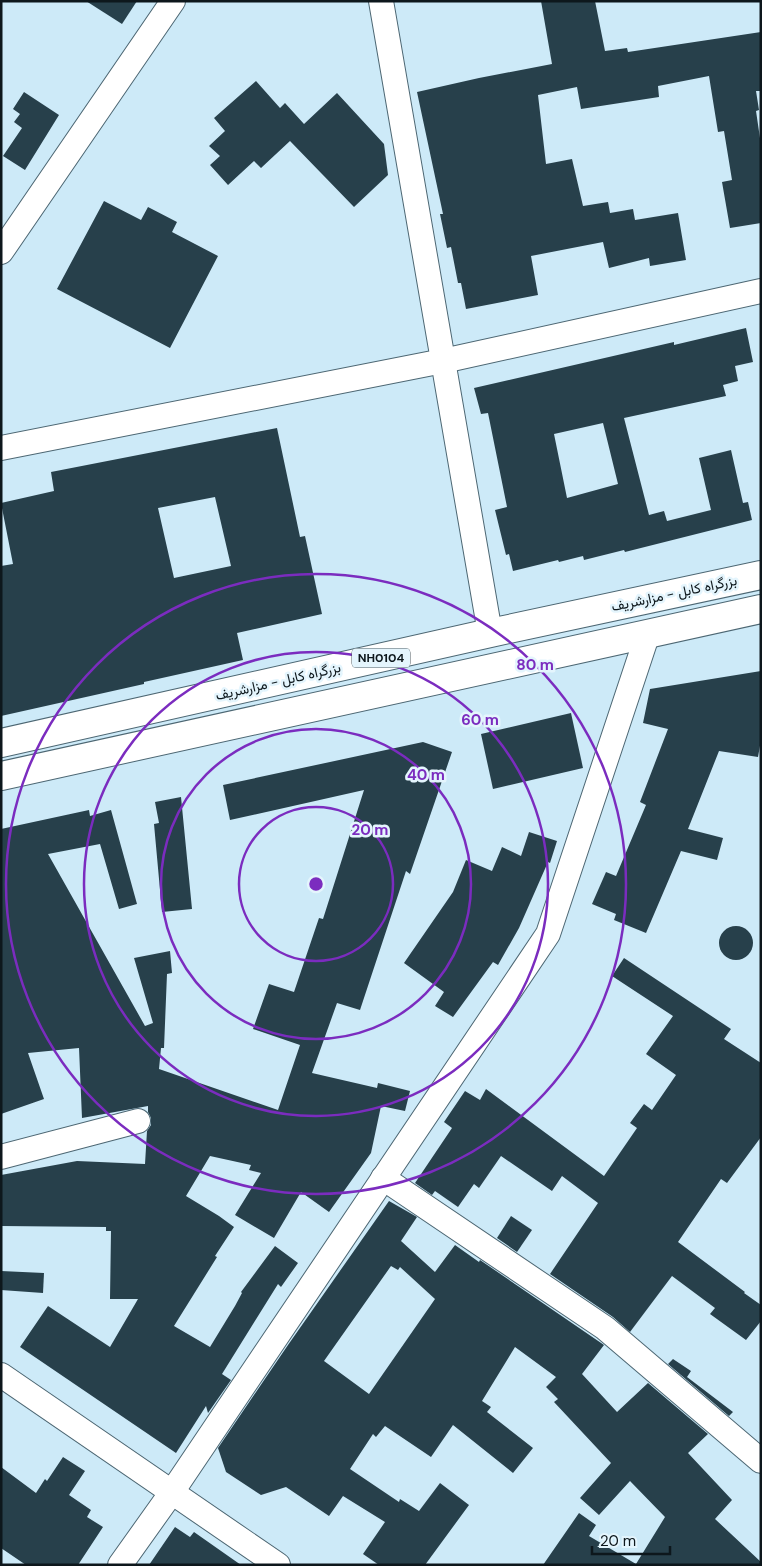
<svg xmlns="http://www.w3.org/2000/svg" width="762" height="1566" viewBox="0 0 762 1566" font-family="'DM Sans',Vazirmatn,sans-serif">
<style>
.building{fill:#27404b;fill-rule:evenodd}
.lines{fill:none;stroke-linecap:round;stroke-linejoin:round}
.street-casing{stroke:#4d6773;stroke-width:26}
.highway-casing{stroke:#4d6773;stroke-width:30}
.street{stroke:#fff;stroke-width:24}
.highway{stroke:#fff;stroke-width:28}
.ring{fill:none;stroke:#7b2cbf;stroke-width:2.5}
.labels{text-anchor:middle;stroke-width:5;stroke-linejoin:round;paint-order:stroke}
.shield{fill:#e4f5fd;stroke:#4e5a60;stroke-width:1}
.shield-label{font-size:12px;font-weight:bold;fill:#0d171c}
.street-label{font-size:14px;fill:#0d171c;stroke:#e4f5fd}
.centre{fill:#7b2cbf;stroke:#e4f5fd;stroke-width:2.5}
.ring-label{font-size:15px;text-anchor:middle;font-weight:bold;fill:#7b2cbf;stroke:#e4f5fd;stroke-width:5;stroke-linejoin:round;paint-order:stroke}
</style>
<rect width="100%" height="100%" fill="#cdeaf8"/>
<g class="building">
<polygon points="86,1 137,1 122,24"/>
<polygon points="541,1 595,1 605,51 627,48 628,52 761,32 761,91 756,91 759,110 756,111 761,145 761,223 730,228 722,182 732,180 724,131 718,132 709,76 658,86 659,97 581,109 577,87 538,95 546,164 572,159 583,206 608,202 610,213 633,209 635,220 678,213 686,260 650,266 649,258 609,268 603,242 531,256 538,295 466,309 461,283 458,283 451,247 447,248 440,214 443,214 417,92 479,78 552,64"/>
<polygon points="256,81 280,108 285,103 304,124 337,93 384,144 388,175 354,207 290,141 261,168 254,161 228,185 210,165 220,156 209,146 225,131 214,118"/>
<polygon points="24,92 59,115 25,170 3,156 22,128 14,122 20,114 13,109"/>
<polygon points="104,201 141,220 148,207 177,222 172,232 218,256 170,348 57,289"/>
<path d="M746,328L753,362L735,366L738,381L723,385L726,396L624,418L649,515L664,511L667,521L711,510L699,458L731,450L743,503L748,502L752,520L625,552L624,550L584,560L583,556L559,562L558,560L513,571L509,554L506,555L495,510L507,507L488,413L481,414L474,388L674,342V345ZM603,423L618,484L567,498L554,434Z"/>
<path d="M277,428L300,537L305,536L322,614L237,633L243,660L144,682V684L1,716V566L13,564L1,503L54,491L51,472ZM215,497L231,566L174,578L158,508Z"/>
<polygon points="761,671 761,740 758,757 719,751 688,829 723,838 717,860 681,851 646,933 614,920 616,914 592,904 606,872 616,876 646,805 640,802 668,729 643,723 650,689"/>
<polygon points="571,713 583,768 493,789 481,734"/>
<polygon points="423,742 452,752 410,874 406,871 360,1010 337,1003 312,1073 377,1088 378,1083 410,1091 405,1111 381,1106 371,1153 329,1212 301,1192 274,1238 235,1215 261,1173 249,1170 251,1165 210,1156 186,1196 219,1216 234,1227 215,1256 217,1257 174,1326 210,1347 235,1306 242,1293 241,1292 275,1246 298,1263 281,1287 278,1284 222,1374 231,1380 208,1413 206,1406 176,1453 20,1347 48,1306 110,1347 138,1299 110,1299 111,1231 106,1231 106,1227 1,1226 1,1175 77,1161 145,1164 147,1131 151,1125 151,1118 148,1112 148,1106 82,1118 79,1048 28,1053 44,1099 1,1114 1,829 89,810 90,816 111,810 137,904 119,909 100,844 48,854 145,1026 153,1023 134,958 170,951 172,973 167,974 164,1048 161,1048 159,1069 278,1110 300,1045 253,1029 269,984 294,992 319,918 323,919 364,790 230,820 223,785"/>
<polygon points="181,797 192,909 162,912 154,824 159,823 155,802"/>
<polygon points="529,832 557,841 550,863 548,862 519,928 498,965 493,962 453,1017 435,1006 444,992 404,963 453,892 466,860 492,871 502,847 521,856"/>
<circle cx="736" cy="943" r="17"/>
<polygon points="624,958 731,1029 724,1039 761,1063 761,1137 727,1183 721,1179 678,1242 745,1292 744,1293 761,1305 761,1321 746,1340 710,1314 715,1308 672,1276 630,1332 613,1317 550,1274 598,1203 562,1176 552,1191 501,1156 479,1188 474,1184 458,1207 435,1191 432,1195 415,1183 452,1128 444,1122 465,1091 480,1100 486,1089 604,1176 637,1128 630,1123 644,1104 652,1110 676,1075 646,1054 673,1016 612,976"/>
<path d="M389,1201L417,1217L401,1241L435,1272L455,1245L479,1262L480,1260L604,1345L582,1374L617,1412L648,1383L708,1434L688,1453L732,1500L715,1519L761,1562V1565H543L579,1513L596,1525L589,1536L636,1564L665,1517L630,1481L599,1515L580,1498L611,1463L554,1402L558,1399L546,1387L556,1377L515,1347L482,1401L491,1407L487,1412L533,1448L513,1473L453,1425L431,1457L385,1426L376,1437L373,1434L350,1469L399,1502L400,1499L419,1511L440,1483L469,1505L425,1565H379L363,1554L385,1522L343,1496L329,1516L286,1487L261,1495L226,1472L218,1448L288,1345ZM391,1266L398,1270L400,1267L435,1299L369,1394L324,1361Z"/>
<polygon points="511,1216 532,1230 517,1252 497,1238"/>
<polygon points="1,1271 44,1273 43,1293 1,1290"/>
<polygon points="673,1359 691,1371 687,1377 733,1412 729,1416 668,1364"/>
<polygon points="63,1457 85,1471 69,1495 91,1510 87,1517 103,1527 78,1565 26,1565 1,1548 1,1467 36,1493 45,1479 47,1481"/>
<polygon points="175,1527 190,1537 194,1532 241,1565 149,1565"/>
</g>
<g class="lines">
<defs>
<g id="street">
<polyline points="381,1 490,633"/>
<polyline points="1,252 173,1"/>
<polyline points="1,448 443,361 761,291"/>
<polyline points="1,1157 138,1121"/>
<polyline points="383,1178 605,1328 761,1461"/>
<polyline points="1,1375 278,1565"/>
<polyline points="120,1565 172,1492 548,934 648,633"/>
</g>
<g id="highway">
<polyline points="1,743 490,633 761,575"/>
<polyline points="1,776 761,609"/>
</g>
</defs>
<use href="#street" class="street-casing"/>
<use href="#highway" class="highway-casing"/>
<use href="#street" class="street"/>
<use href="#highway" class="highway"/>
</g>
<g class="ring">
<circle cx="316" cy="884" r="77"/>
<circle cx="316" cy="884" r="155"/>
<circle cx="316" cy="884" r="232"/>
<circle cx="316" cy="884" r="310"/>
</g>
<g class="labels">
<rect class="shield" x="352" y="648.5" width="58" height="19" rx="4"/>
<g class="shield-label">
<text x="381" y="662">NH0104</text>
</g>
<g class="street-label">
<text transform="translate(674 593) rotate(-12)" y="5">بزرگراه کابل - مزارشریف</text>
<text transform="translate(278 681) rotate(-13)" y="5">بزرگراه کابل - مزارشریف</text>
</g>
</g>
<circle cx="316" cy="884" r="8" class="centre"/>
<g class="ring-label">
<text x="535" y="670">80 m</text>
<text x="480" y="725">60 m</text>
<text x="426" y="780">40 m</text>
<text x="370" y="835">20 m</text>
</g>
<rect width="762" height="1566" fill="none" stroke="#0d171c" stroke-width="5"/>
<path d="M592 1546v8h78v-8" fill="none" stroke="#0d171c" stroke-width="2.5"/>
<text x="600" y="1546" font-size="15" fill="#0d171c" stroke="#e4f5fd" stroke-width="4" paint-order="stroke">20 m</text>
</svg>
